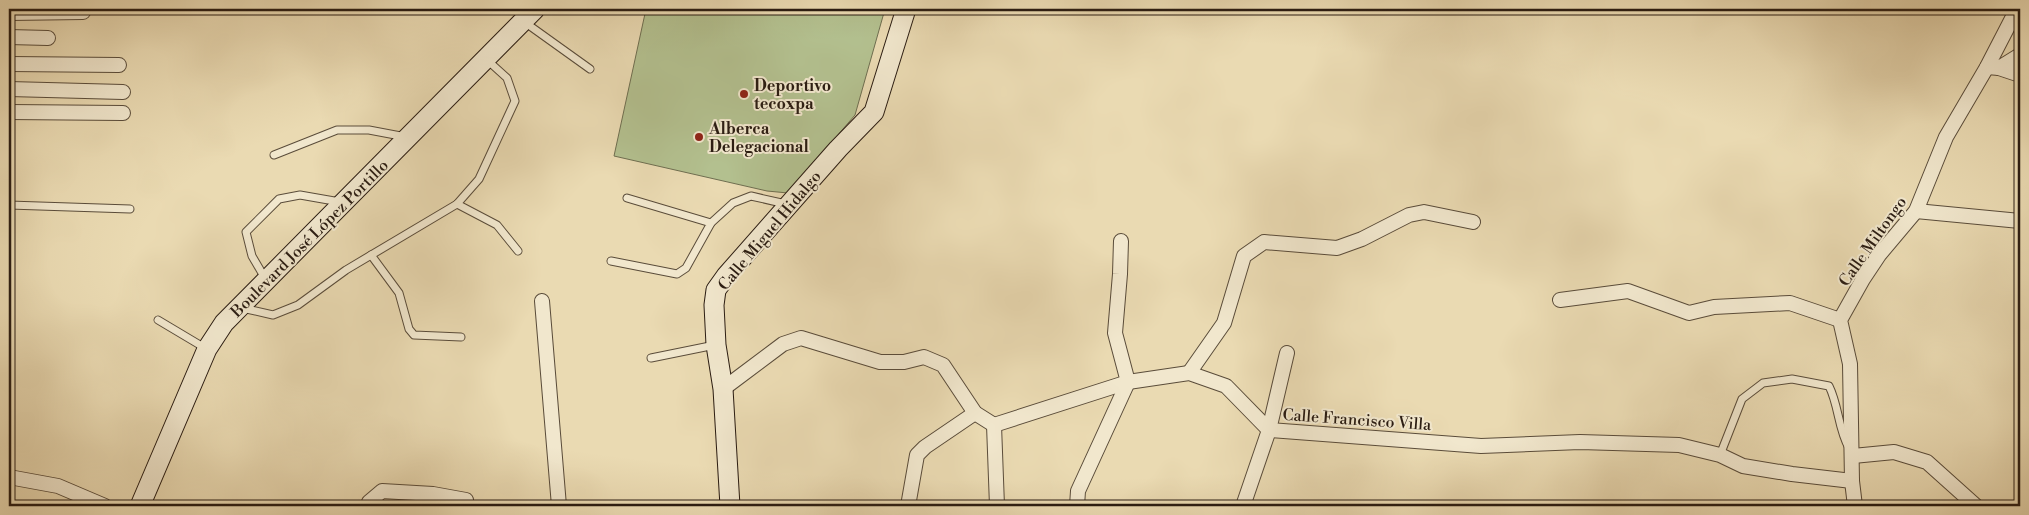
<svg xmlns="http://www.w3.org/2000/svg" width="2029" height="515" viewBox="0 0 2029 515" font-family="'Libre Bodoni',serif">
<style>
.park{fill:#b3c08f;stroke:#6e6e50}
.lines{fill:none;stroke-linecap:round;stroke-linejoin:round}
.lane-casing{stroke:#5a4c3a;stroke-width:9}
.street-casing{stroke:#5a4c3a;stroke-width:16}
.secondary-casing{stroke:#2a1c12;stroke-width:21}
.lane{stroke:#f1e7cd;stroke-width:7}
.street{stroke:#f1e7cd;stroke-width:14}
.secondary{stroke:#f1e7cd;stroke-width:19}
.poi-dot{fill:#8f2418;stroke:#f1e7cd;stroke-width:2}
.labels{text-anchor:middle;stroke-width:4;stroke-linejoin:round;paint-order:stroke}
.poi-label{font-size:16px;font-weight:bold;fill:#2a1c12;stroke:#f1e7cd;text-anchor:start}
.street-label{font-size:16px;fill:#2a1c12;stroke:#f1e7cd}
</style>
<rect width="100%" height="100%" fill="#eadab2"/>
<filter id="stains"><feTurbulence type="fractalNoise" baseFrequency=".004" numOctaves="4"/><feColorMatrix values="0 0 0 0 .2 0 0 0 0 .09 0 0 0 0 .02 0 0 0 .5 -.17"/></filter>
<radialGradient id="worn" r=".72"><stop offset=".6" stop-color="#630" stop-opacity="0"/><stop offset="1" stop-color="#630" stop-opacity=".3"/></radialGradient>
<polygon class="park" points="646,9 885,9 855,115 788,193 767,191 614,156"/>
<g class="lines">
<defs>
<g id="lane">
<polyline points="523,21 590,69"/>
<polyline points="274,155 337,130 369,130 406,137"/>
<polyline points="457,204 497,225 518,251"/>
<polyline points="9,205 130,209"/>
<polyline points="711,223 733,203 751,196 786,204"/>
<polyline points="371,255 399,293 409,329 414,335 461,337"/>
<polyline points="611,261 677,274 686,268 711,223 627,198"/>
<polyline points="266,280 252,256 246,232 279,199 300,195 340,202"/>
<polyline points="242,308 273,315 298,305 346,270 457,204 479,179 515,101 507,78 486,59"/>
<polyline points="158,320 205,348"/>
<polyline points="651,358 715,345"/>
<path d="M1720,455L1742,399L1763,383L1792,379L1829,386C1839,406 1838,429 1849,448"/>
</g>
<g id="street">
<polyline points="9,13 83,12"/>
<polyline points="9,37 48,38"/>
<polyline points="9,64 119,65"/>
<polyline points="1987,67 1999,68 2020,55"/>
<polyline points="1999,68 2020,75"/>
<polyline points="9,89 123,92"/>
<polyline points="9,112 123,113"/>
<polyline points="1916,211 2020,221"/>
<polyline points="1560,300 1628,291 1689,313 1714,307 1790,303 1840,320"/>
<polyline points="542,301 559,506"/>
<polyline points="1189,373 1224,323 1244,256 1264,242 1337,248 1362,239 1409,215 1424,212 1473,222"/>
<polyline points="723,389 783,344 801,338 880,362 904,362 924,357 943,365 975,413 994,425 1128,382 1189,373 1226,386 1269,430 1481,446 1580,442 1679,445 1720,455 1743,466 1792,474 1852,481"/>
<polyline points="994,425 997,506"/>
<polyline points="1853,456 1894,452 1927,462 1976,506"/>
<polyline points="9,477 58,486 105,506"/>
<polyline points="368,506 369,502 382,491 433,494 466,500"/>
<polyline points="908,506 917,455 925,447 975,413"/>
<polyline points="1077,506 1078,491 1128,382 1115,333 1120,274 1121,241"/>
<polyline points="1243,506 1269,430 1287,353"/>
<polyline points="1855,506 1852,481 1850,364 1840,320 1863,279 1879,255 1916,211 1946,137 1987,67 2017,9"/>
</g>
<g id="secondary">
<polyline points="140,506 207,349 224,323 535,9"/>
<polyline points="730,506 723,389 716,345 714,305 716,290 726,276 838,149 874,112 906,9"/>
</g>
</defs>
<use href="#lane" class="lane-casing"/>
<use href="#street" class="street-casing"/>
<use href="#secondary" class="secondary-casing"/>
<use href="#lane" class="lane"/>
<use href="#street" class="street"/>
<use href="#secondary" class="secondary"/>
</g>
<g class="poi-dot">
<circle cx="744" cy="94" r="5"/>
<circle cx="699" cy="137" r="5"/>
</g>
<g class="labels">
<g class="poi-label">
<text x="754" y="91">Deportivo<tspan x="754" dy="18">tecoxpa</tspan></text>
<text x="709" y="134">Alberca<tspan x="709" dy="18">Delegacional</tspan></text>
</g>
<g class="street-label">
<text transform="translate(769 230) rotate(-50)" y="6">Calle Miguel Hidalgo</text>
<text transform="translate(309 238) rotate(-45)" y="6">Boulevard José López Portillo</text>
<text transform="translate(1872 241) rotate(-55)" y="6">Calle Miltongo</text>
<text transform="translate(1357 419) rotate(4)" y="6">Calle Francisco Villa</text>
</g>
</g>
<rect width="2029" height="515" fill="none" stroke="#eadab2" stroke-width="30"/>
<rect x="10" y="10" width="2009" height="495" fill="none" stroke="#2a1c12" stroke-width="2.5"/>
<rect x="15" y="15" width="1999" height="485" fill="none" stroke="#2a1c12"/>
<rect width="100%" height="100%" filter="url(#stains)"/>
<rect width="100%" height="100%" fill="url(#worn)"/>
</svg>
